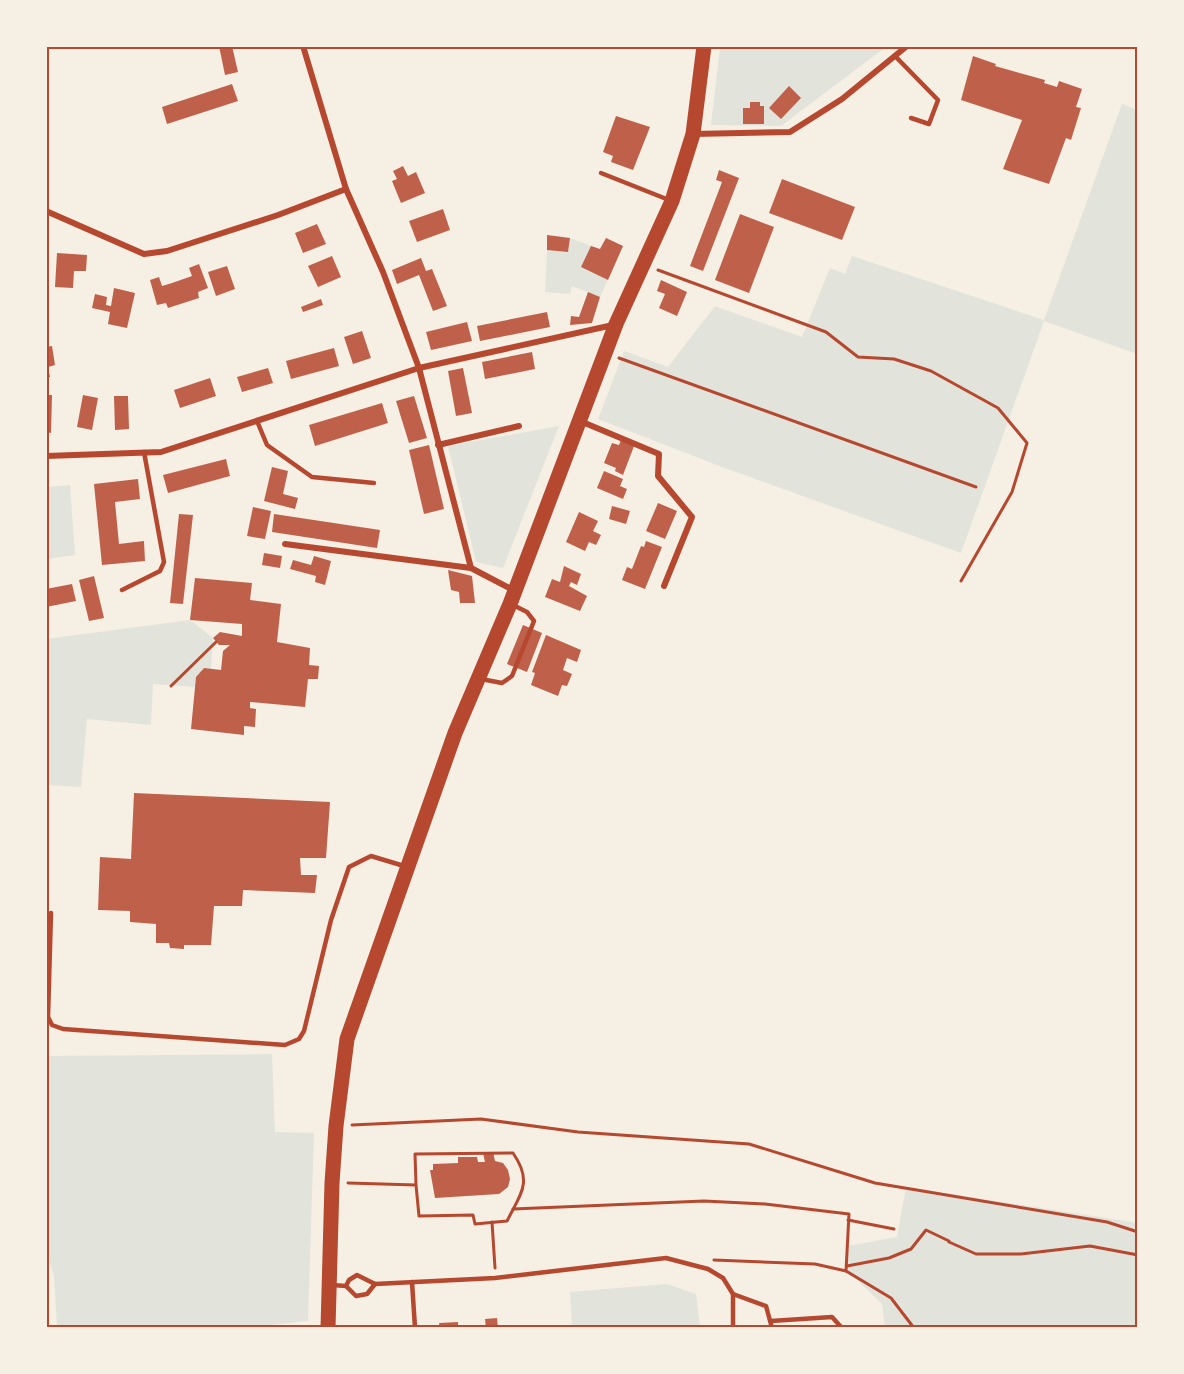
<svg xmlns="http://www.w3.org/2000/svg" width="1184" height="1374" viewBox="0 0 1184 1374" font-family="'Varela Round',sans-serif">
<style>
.green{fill:#e2e4dc}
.building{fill:#bf614a}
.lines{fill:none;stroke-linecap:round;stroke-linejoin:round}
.path{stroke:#b5482f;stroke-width:3}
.service{stroke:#b5482f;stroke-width:4.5}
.minor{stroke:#b5482f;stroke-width:6}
.primary{stroke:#b5482f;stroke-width:15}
.neatline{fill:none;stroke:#b5482f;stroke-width:2}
</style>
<rect width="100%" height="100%" fill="#f6efe4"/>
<g class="green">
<polygon points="720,47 886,47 781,126 711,125"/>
<polygon points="1122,104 1137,110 1137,354 1044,321 961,553 722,467 598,419 624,351 668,367 715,306 802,337 830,268 845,274 852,256 1044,320"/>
<polygon points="570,238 600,249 606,238 623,246 600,297 572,286 570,294 545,292 547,250 568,252"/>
<polygon points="559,426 503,568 476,562 448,446"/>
<polygon points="70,485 75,555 47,559 47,487"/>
<polygon points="190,620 213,638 211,669 204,668 196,677 195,687 153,684 151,725 87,719 81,787 47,785 46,639"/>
<polygon points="272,1054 275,1132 314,1133 308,1321 243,1328 57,1327 54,1276 46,1254 47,1056"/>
<polygon points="906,1187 1138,1223 1137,1327 885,1327 882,1304 848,1271 848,1246 897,1237"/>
<polygon points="667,1284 696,1294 700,1327 572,1327 570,1292"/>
</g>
<g class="building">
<polygon points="219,46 232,46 238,72 225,75"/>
<polygon points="973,56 996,64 995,66 1045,80 1044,83 1057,87 1059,81 1082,89 1076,107 1081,108 1071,140 1066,138 1049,184 1003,169 1022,120 961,100"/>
<polygon points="232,84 238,101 167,124 162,107"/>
<polygon points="789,86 801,98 781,119 769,108"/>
<polygon points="750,102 760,102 760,106 764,106 764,124 743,124 743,108 750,108"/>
<polygon points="616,116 650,127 633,170 611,162 613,156 603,152"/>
<polygon points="403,166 408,176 416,172 425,193 401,203 392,181 397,179 393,171"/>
<polygon points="719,170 739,178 703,271 690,266 722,182 716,180"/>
<polygon points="782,179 855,207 842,240 769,213"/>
<polygon points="443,209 450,230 417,242 409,221"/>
<polygon points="740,214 774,227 749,293 715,280"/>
<polygon points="317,224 326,244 303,253 295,233"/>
<polygon points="547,235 570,238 568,252 547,250"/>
<polygon points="606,238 623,246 608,280 581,267 591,246 600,249"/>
<polygon points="57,253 87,255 86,271 74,271 73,288 55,287"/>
<polygon points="332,256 341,277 318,287 308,266"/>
<polygon points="421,258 426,271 432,269 447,306 433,311 419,275 397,284 392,270"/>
<polygon points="199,264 208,288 198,292 199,298 168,308 166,303 157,305 150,280 159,277 162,286 172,283 192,276 189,268"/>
<polygon points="227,266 235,289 216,296 208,272"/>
<polygon points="661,280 687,292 677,316 659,308 665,294 657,291"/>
<polygon points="114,288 135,293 127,328 108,324 110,312 92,308 95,294 107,297 106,305 111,306"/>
<polygon points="588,292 600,297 592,323 570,325 571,316 579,317"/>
<polygon points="321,299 323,305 303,312 301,307"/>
<polygon points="547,312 550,327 480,341 477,326"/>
<polygon points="467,322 472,341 431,350 426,332"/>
<polygon points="362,331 371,358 353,364 344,337"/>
<polygon points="52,346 55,365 48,367 50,377 46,378 46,347"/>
<polygon points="334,348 339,366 291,379 286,361"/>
<polygon points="532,352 535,369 485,379 482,362"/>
<polygon points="268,368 273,383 242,392 237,377"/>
<polygon points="463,368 472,413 456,416 448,371"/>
<polygon points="210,378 216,396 180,408 174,390"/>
<polygon points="46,395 52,395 51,433 46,432"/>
<polygon points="83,395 98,398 92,430 77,427"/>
<polygon points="114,396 128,396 129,429 115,430"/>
<polygon points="414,396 427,438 409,443 396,401"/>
<polygon points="382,403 388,423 315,446 309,425"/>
<polygon points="621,440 634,446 623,475 615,471 616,468 604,463 612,443 619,445"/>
<polygon points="429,445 444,509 424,514 409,450"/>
<polygon points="226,459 230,476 168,493 163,475"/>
<polygon points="272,467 288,471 283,494 298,498 295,509 264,501"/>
<polygon points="604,471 623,479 620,486 627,489 623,499 597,488"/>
<polygon points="138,479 140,499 115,502 119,544 144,541 145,561 102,565 94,484"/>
<polygon points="658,503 677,511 665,539 646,531"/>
<polygon points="612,506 630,511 626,524 609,519"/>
<polygon points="253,507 271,511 265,539 247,536"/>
<polygon points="579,512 598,521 593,531 601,535 596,545 589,542 585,551 566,542"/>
<polygon points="179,514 193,515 183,604 170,603"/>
<polygon points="274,514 380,530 377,548 272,532"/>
<polygon points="646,541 662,547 645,589 622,580 627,567 632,569 641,546 644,547"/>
<polygon points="264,553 282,556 280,568 262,565"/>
<polygon points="314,556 331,561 325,585 315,582 316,576 290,569 293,560 311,565"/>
<polygon points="564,566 581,574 577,585 571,582 569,586 587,596 580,611 545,597 552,579 560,582"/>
<polygon points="448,570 472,576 475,603 460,603 459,592 451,590"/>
<polygon points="94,576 104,618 89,621 79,580"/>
<polygon points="195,578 252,583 250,600 281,604 277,642 310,648 309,665 319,666 318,679 308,679 305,707 250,702 250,708 256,709 255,727 244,726 244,735 191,729 196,677 204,668 221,670 223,651 230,645 219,645 213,638 220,632 242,636 242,624 190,620"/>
<polygon points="72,584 76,601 46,607 46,589"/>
<polygon points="523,625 542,633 527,672 507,664"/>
<polygon points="546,635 581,650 577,662 567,658 563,670 572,674 567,686 562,685 558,696 531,685 535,673 532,672"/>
<polygon points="134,793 330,802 326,858 300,858 301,875 317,875 315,893 243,890 242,906 214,906 211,945 184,945 184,949 170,948 169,943 156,943 156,924 130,922 130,911 98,910 100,857 131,859"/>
<polygon points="493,1152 495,1161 503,1163 508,1170 510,1179 508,1187 499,1194 435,1198 430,1170 433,1170 433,1164 458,1163 458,1157 477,1157 478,1162 485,1162 483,1153"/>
<polygon points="497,1318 498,1328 486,1328 485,1319"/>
<polygon points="458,1322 458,1328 440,1328 439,1323"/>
</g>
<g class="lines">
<g class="path">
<polyline points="658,270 826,332 858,357 894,359 931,371 998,408 1027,443 1012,492 961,581"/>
<polyline points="619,358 976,487"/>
<polyline points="171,686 216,642"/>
<polyline points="352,1125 481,1119 578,1132 749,1144 875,1183 1107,1222 1138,1232"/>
<path d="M348,1183L416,1185L419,1216L473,1215L475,1224L507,1221C521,1193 533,1182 513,1153L415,1154L416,1185"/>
<polyline points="513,1209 704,1201 765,1204 849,1214 846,1271"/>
<polyline points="848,1220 894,1229"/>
<polyline points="492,1222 495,1268"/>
<polyline points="949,1242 976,1254 1021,1254 1090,1246 1138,1255"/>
<polyline points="714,1260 815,1264 846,1271 891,1298 914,1328"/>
<polyline points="847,1266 889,1258 911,1249 926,1230 949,1241"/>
</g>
<g class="service">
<polyline points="895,56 938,100 929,124 911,118"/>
<polyline points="601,173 669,200"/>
<polyline points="257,421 267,445 312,477 374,483"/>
<polyline points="122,590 160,571 164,562 144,452"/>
<polyline points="481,679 502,683 512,676 534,621 527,612 513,605"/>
<polyline points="51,913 48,1017 52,1025 63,1029 285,1045 299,1039 304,1031 331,920 349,867 371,856 404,866"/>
<polyline points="412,1282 415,1328"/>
<polyline points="332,1285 346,1286 349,1280 357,1275 375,1284 495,1278 666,1258 708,1269 723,1278 733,1294 733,1328"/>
<polyline points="346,1286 356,1296 367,1294 375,1284"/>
<polyline points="733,1294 766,1306 772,1328"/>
<polyline points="771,1321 832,1317 842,1328"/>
</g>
<g class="minor">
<polyline points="303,46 346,189 383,272 419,368 471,568 515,591"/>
<polyline points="693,134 790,132 842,99 907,46"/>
<polyline points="46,211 144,254 167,251 278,215 346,189"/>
<polyline points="580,421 659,454 658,476 692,517 664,586"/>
<polyline points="438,445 519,426"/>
<polyline points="46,456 161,452 419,368 613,325"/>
<polyline points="285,544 471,568"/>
</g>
<polyline class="primary" points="328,1328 332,1183 336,1126 347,1039 455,733 510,604 616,324 672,201 693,134 704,46"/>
</g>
<rect width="1184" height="1374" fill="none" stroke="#f6efe4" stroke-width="96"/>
<rect x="48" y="48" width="1088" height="1278" class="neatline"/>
</svg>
